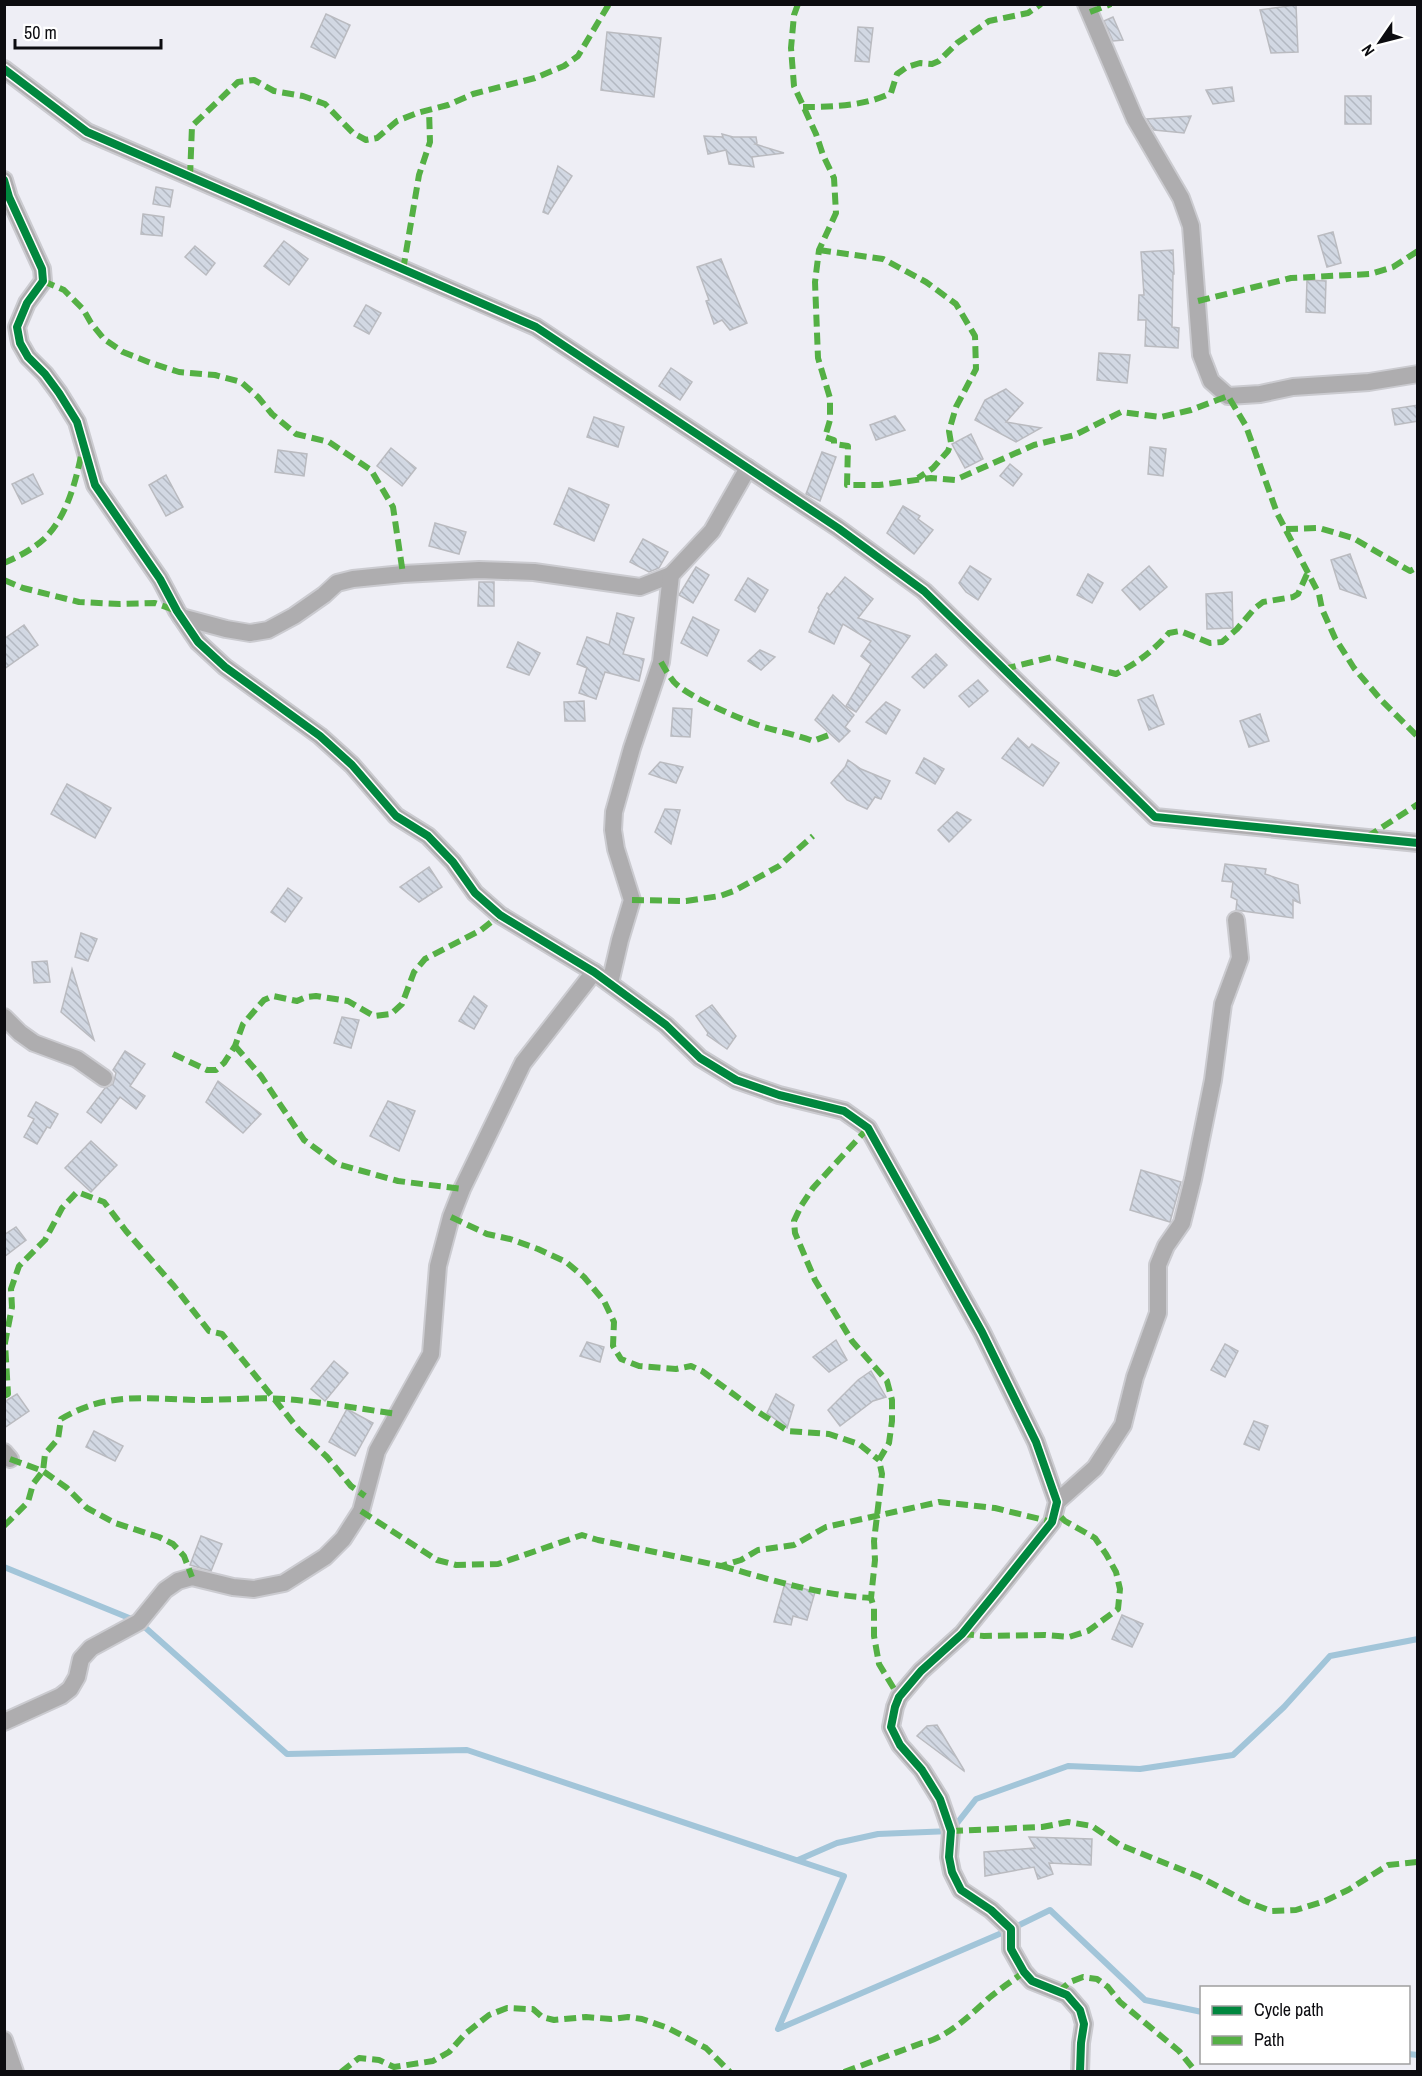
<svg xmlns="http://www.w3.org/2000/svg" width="1422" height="2076" viewBox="0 0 1422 2076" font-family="'Archivo Narrow',sans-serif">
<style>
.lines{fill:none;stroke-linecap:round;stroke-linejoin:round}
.stream{stroke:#a2c5d9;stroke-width:6}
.building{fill:url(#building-back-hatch);stroke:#babbc0;stroke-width:1.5}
.street-casing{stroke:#cbcbd0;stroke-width:20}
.street{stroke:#aeadaf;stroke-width:16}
.quiet{stroke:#54b044;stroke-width:6;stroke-dasharray:12 6;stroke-linecap:butt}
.cycleway-casing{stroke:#fff;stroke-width:11}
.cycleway{stroke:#00873e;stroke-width:8}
</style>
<defs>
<pattern id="building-back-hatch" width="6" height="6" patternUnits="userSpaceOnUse" patternTransform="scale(1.5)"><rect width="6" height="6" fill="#d2d8e3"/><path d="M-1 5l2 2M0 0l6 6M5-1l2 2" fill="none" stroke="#b3b8c2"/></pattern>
</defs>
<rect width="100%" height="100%" fill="#eeeef5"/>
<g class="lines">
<g class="stream">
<polyline points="4,1567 139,1622 287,1754 467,1750 844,1876 778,2029 1011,1929 1050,1910 1145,2000 1202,2012"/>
<polyline points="798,1860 837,1843 878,1834 951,1831 976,1799 1068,1766 1140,1769 1233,1755 1284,1707 1330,1656 1418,1639"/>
<polyline points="1408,2054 1418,2055"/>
</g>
</g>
<g class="building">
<polygon points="1296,5 1298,52 1271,53 1260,10"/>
<polygon points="326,14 350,25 335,58 311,47"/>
<polygon points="1113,17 1123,40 1113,41 1104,21"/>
<polygon points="858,27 873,28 869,62 855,61"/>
<polygon points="607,32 661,38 654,97 601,90"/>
<polygon points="1232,87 1234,101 1213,104 1206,90"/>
<rect x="1345" y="96" width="26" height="28"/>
<polygon points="1191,116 1184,133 1154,130 1147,119"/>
<polygon points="722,134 733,137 756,137 757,143 755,144 784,153 752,157 754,167 729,164 726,150 708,154 704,136 723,137"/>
<polygon points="558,166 572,176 548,214 543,212"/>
<polygon points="156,187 173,190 170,207 153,204"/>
<polygon points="143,214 164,217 162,236 141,234"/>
<polygon points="1333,232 1341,263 1327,267 1318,236"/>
<polygon points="284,241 308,259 289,285 264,266"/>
<polygon points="195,246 215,263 206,275 185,257"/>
<polygon points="1173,250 1174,274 1173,274 1172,327 1179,328 1178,348 1145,346 1146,320 1138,320 1139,295 1144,295 1141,252"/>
<polygon points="721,259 747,323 730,330 722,320 714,324 706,301 709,300 697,267"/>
<polygon points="1307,280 1326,281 1325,313 1306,312"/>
<polygon points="366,305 381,313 369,334 354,326"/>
<polygon points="1099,353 1130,355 1127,383 1097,380"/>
<polygon points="671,368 692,382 680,400 659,386"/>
<polygon points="1006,389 1023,403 1006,422 1041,428 1016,442 975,420 985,400"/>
<polygon points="1418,405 1418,421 1395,425 1392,409"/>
<polygon points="895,416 905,430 876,440 870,425"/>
<polygon points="594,417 624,427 618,447 587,437"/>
<polygon points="971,434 983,459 965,468 952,444"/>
<polygon points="1150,447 1166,449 1163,476 1148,474"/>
<polygon points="391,448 416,468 402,486 377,466"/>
<polygon points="278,450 307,454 304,476 275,472"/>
<polygon points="822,452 836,457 820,501 806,494"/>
<polygon points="1010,464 1022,474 1013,486 1000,476"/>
<polygon points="33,474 43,494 22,504 12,484"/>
<polygon points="166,475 183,507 166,516 149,485"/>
<polygon points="569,488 609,505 594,541 554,524"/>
<polygon points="903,506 920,516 918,519 933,530 914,554 887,533"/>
<polygon points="435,523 466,532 459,554 429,546"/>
<polygon points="643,539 668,552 659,568 649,572 630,562"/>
<polygon points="1350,554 1366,598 1340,589 1331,560"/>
<polygon points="970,566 991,579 978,600 966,592 959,583"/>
<polygon points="1149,566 1167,587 1140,610 1122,590"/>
<polygon points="696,567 709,575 693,603 679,595"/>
<polygon points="1088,574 1103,583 1092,603 1077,595"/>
<polygon points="845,577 873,599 858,618 910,636 856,712 846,706 871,664 861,656 871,641 843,624 834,644 809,632 819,609 818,608 827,593 830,595"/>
<polygon points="748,578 768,590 755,612 735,600"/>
<polygon points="479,582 494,582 494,606 478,606"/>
<polygon points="1232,592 1233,628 1207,629 1206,594"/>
<polygon points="617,613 634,618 623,654 644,659 639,681 605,672 596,699 579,693 587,668 577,664 587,637 609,645"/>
<polygon points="693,617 719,630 707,656 681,643"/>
<polygon points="24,625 38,645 4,669 4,639"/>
<polygon points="518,642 540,653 529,675 507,667"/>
<polygon points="760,650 775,657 761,670 748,661"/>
<polygon points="936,654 947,665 924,688 912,677"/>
<polygon points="978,680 988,691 969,707 959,696"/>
<polygon points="833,695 854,715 845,727 850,731 839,742 815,720"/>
<polygon points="1153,695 1164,724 1149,730 1138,700"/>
<polygon points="584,701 585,721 565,721 564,702"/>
<polygon points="886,702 900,710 886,734 866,722"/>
<polygon points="673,708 692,709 690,737 671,736"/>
<polygon points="1260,714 1269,741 1249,747 1240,721"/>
<polygon points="1018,738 1029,748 1032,744 1059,763 1043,786 1002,758"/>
<polygon points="924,758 944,769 935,784 916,773"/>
<polygon points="848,760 861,769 890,781 881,799 875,797 867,809 847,800 831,783 845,767"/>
<polygon points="660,762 683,767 676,783 649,774"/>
<polygon points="67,784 111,808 95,838 51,814"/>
<polygon points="665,809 680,810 671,844 655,832"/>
<polygon points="957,812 971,820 949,842 938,830"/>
<polygon points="1225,864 1266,869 1265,874 1298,885 1300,903 1293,900 1293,918 1236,910 1237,900 1231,897 1233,882 1222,881"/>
<polygon points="429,867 442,887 419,902 400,887"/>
<polygon points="288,888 302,898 285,922 271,912"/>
<polygon points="81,933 97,939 88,961 75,957"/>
<polygon points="47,961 50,982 34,983 32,962"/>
<polygon points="72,969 94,1040 61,1012"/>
<polygon points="474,996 487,1006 474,1029 459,1021"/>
<polygon points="712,1005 736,1036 727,1049 707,1035 708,1033 696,1016"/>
<polygon points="342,1017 359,1020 351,1048 334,1043"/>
<polygon points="125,1051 145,1064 130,1086 145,1096 136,1109 120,1097 101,1123 87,1112 105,1088 113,1084 116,1073 113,1070"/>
<polygon points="218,1081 261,1114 243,1133 206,1102"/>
<polygon points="388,1101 415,1111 399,1151 370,1136"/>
<polygon points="36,1102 58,1114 50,1128 47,1127 37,1144 24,1137 34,1119 28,1116"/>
<polygon points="91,1141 117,1165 91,1192 65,1168"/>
<polygon points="1141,1170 1181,1182 1170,1222 1130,1210"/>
<polygon points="16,1227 26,1240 4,1257 4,1235"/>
<polygon points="836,1340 847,1360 829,1372 813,1357"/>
<polygon points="587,1342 604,1347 600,1362 580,1356"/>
<polygon points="1225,1344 1238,1351 1225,1377 1211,1370"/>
<polygon points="334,1361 348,1373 325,1401 311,1389"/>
<polygon points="871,1371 886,1397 873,1401 840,1426 828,1410 858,1380"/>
<polygon points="17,1394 29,1411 4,1428 4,1402"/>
<polygon points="776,1394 794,1405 787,1428 767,1413"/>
<polygon points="347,1409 373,1423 355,1456 329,1442"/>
<polygon points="1254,1421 1268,1426 1259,1450 1244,1444"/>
<polygon points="94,1431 123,1446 115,1461 86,1447"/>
<polygon points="201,1536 222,1544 211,1571 190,1565"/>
<polygon points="785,1583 815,1592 807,1620 793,1616 791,1625 774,1622"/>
<polygon points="1122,1615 1143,1624 1132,1647 1112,1639"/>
<polygon points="937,1725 964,1770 964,1771 917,1736 927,1726"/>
<polygon points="1029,1837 1092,1839 1091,1865 1049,1863 1053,1874 1038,1879 1034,1867 985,1876 984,1852 1035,1848"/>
</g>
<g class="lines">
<defs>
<g id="street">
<polyline points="1086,4 1135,119 1181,198 1191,226 1201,355 1211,381 1228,396 1260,394 1293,387 1369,382 1418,374"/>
<polyline points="4,69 87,132 536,327 838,528 924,591 1155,817 1418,843"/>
<polyline points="4,180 9,197 42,269 43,281 27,303 17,327 20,343 28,357 45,374 59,393 77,422 95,485 160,579 177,611 198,642 225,667 320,736 352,765 396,816 428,836 453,862 475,893 500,915 594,972 666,1025 700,1058 736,1080 779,1095 844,1111 868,1128 982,1332 1036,1442 1057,1502 1052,1522 997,1591 962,1634 921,1671 899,1697 895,1707 891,1727 900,1745 922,1770 940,1799 951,1831 949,1857 952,1872 961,1890 991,1910 1011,1929 1011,1949 1024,1972 1032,1981 1067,1995 1080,2010 1084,2024 1081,2043 1080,2072"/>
<polyline points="181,617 226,629 250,633 268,630 294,616 324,595 337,583 353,579 403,574 479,570 534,572 640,587 671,575"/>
<polyline points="610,983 620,940 632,900 616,849 613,830 614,812 632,748 661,662 671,575 712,531 748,468"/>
<polyline points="4,1017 20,1033 34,1043 77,1059 104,1078"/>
<polyline points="4,1452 10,1459"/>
<polyline points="1057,1502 1095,1468 1123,1425 1135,1377 1158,1313 1158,1265 1166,1246 1182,1223 1193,1179 1213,1080 1223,1004 1240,958 1236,920"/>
<polyline points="4,1722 61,1696 70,1689 77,1677 81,1659 91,1648 139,1622 165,1590 178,1581 192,1577 233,1587 254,1589 284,1583 325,1557 343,1539 361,1511 377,1451 431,1354 438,1266 451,1217 462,1189 523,1063 594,972"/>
<polyline points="4,2040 15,2072"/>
</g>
</defs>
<use href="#street" class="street-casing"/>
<use href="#street" class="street"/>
<g class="quiet">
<polyline points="798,4 794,15 791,48 794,86 816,134 823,155 834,178 836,213 819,250 815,282 818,358 830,398 830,420 825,437 834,440 834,444 848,446 847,485 879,485 931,478 955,480 1034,445 1075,435 1121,412 1161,417 1191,410 1228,396 1246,426 1277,513 1319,594 1322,609 1335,638 1354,668 1382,701 1418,737"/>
<polyline points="1090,12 1111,4"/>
<path d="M803,107C832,107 865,106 891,93L897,74L907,67L920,63L932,64L939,61L957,43L989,21L1028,13L1041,4"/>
<polyline points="190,177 192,126 238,82 254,80 274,91 303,96 325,104 353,133 366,140 377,138 397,121 417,113 448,105 473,94 535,78 564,66 578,56 609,4"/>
<polyline points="819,250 883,259 926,282 956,304 975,336 976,369 956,407 949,431 951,443 948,451 933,468 918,478"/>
<polyline points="403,270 419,175 430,142 429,110"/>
<polyline points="43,281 64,290 83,309 91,323 104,339 123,352 151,363 179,372 215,375 241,382 258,397 272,414 296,434 329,442 371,470 393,507 403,574"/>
<polyline points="1198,301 1291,278 1370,274 1393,267 1418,251"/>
<polyline points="1286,529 1319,528 1353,538 1410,571 1418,567"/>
<path d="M4,563C18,557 33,549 44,539C67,517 76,481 82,451"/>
<polyline points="4,580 23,588 79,602 120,604 155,603 177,611"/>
<path d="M661,662C665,669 669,676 674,682C688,697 744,721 764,727C781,732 797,735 813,741L829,735"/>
<path d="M1004,669L1052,657L1116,674C1137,663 1153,651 1169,633L1180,631L1210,643L1222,642L1237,629L1254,609L1263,602L1293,597L1298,594L1307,574"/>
<polyline points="1367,837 1418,804"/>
<polyline points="632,900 686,901 720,896 734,891 779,866 813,836"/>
<polyline points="235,1046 261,1076 304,1140 337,1164 398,1181 462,1189"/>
<polyline points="173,1054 207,1070 216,1070 224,1063 235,1046 243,1024 264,1000 273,996 297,1001 306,997 316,996 348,1001 374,1016 391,1014 402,1004 414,972 425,959 481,930 500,915"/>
<polyline points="868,1128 813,1188 801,1206 794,1221 795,1233 815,1280 852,1341 887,1381 892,1400 892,1421 889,1443 879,1460 882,1474 874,1541 875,1560 871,1598 874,1608 874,1636 879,1664 899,1697"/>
<polyline points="451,1217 487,1234 510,1239 538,1249 566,1262 584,1277 604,1301 614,1322 613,1346 621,1359 639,1366 676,1369 691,1366 702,1371 755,1410 788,1431 829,1434 859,1444 879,1460"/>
<polyline points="4,1396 8,1394 5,1343 12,1307 11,1289 19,1266 45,1240 62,1208 77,1192 104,1202 126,1231 174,1286 209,1331 222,1334 299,1430 327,1457 351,1486 365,1496"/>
<polyline points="10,1459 43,1471 67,1488 87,1508 115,1523 159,1537 173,1544 184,1556 192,1577"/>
<polyline points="361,1511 437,1560 456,1565 498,1564 582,1535 598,1540 721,1566 741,1560 758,1550 794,1545 826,1527 939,1502 995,1508 1052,1522"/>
<path d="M4,1526L28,1502L33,1484L43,1471L45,1454L58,1439L61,1419C108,1391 147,1399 198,1400C227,1400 256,1397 285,1399C323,1402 361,1409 398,1414"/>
<path d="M722,1566C771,1580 820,1595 871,1598"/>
<polyline points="962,1634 984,1636 1045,1635 1069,1637 1088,1631 1118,1609 1120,1589 1116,1572 1106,1554 1095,1538 1065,1521 1055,1511"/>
<polyline points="951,1831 1042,1827 1068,1822 1092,1826 1120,1845 1200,1877 1245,1901 1271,1911 1296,1910 1325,1901 1348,1890 1388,1865 1418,1862"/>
<polyline points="1058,1992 1070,1982 1083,1977 1097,1979 1108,1987 1120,2002 1179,2051 1196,2072"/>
<polyline points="341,2072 359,2058 379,2060 394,2067 433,2061 449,2052 465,2034 489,2015 507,2008 528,2009 533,2009 542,2017 554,2020 586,2017 611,2019 628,2017 642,2019 668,2028 706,2048 730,2072"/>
<path d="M844,2072L922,2043C945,2039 972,2014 989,1998C1000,1989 1012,1981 1024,1972"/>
</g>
<defs>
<g id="cycleway">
<polyline points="4,69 87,132 536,327 838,528 924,591 1155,817 1418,843"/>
<polyline points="4,180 9,197 42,269 43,281 27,303 17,327 20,343 28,357 45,374 59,393 77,422 95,485 160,579 177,611 198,642 225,667 320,736 352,765 396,816 428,836 453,862 475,893 500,915 594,972 666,1025 700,1058 736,1080 779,1095 844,1111 868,1128 982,1332 1036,1442 1057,1502 1052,1522 997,1591 962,1634 921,1671 899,1697 895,1707 891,1727 900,1745 922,1770 940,1799 951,1831 949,1857 952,1872 961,1890 991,1910 1011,1929 1011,1949 1024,1972 1032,1981 1067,1995 1080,2010 1084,2024 1081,2043 1080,2072"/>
</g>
</defs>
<use href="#cycleway" class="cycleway-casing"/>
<use href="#cycleway" class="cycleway"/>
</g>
<rect width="1422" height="2076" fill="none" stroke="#0c0c10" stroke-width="12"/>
<rect x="1200" y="1986" width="210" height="78" fill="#ffffff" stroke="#9e9e9f" stroke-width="1.5"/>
<rect x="1212" y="2006" width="30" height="9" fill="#00873e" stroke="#9e9e9f" stroke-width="1.5"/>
<text x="1254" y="2016" font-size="18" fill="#0c0c10">Cycle path</text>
<rect x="1212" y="2036" width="30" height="9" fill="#54b044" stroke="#9e9e9f" stroke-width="1.5"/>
<text x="1254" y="2046" font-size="18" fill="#0c0c10">Path</text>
<g transform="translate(1380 42) rotate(235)" stroke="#ffffff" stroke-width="4.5" paint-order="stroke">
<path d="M0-4.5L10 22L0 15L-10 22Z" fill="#0c0c10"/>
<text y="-9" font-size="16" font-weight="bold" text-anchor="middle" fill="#0c0c10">N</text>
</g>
<path d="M15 39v9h146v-9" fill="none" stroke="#0c0c10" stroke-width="3"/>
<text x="24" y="39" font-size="18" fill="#0c0c10" stroke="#ffffff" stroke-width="4.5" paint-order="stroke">50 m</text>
</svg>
